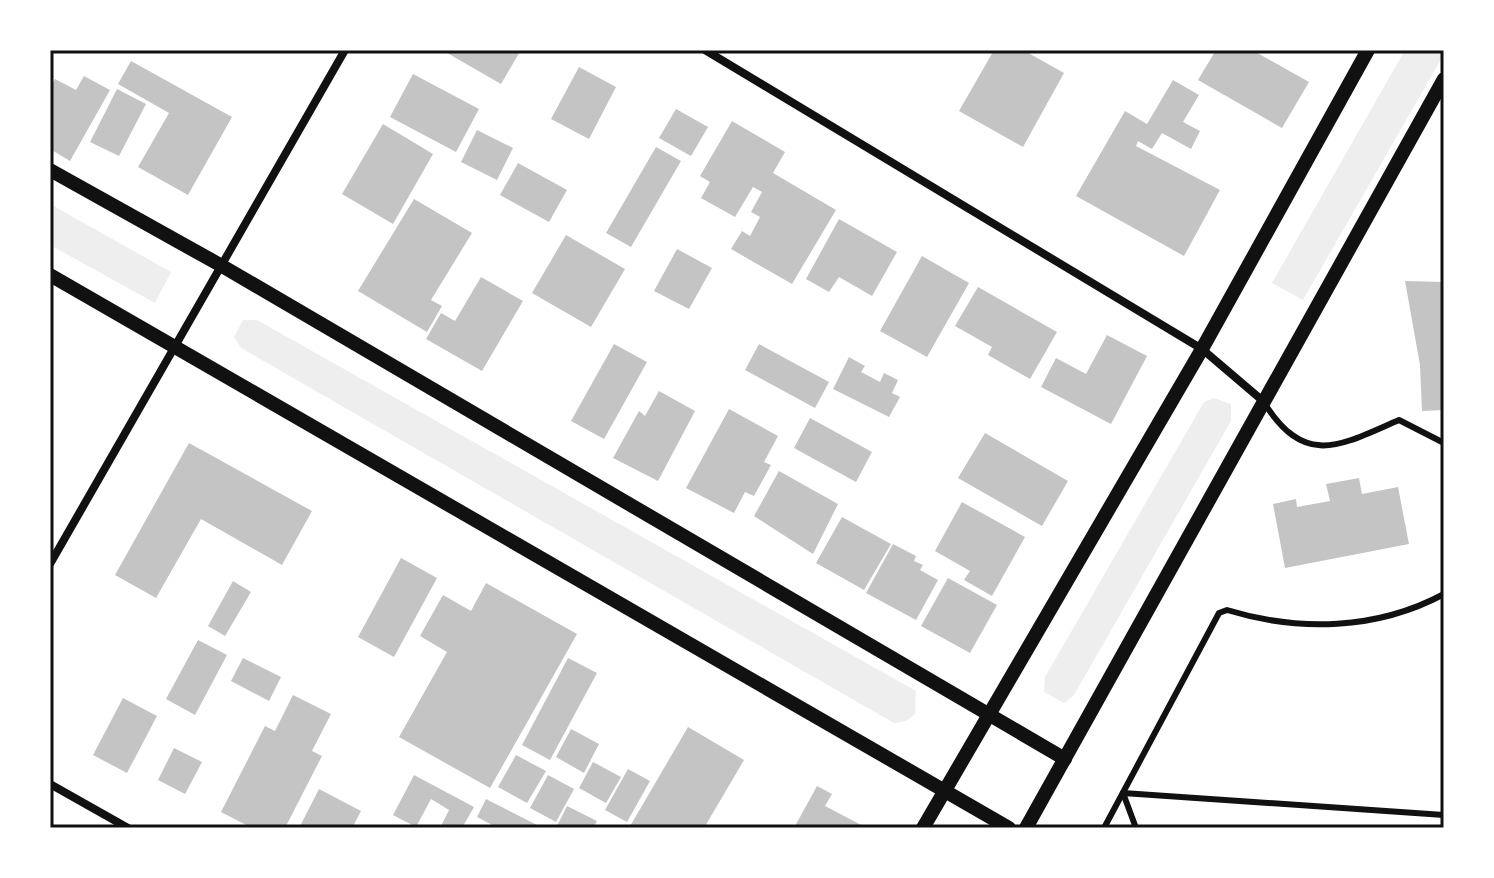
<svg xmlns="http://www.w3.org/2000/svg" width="1494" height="878" viewBox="0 0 1494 878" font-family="Bitter,serif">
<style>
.green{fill:#eee}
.building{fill:#c4c4c4}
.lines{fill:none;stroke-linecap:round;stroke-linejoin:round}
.service{stroke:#111;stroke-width:6}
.minor{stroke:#111;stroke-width:8}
.tertiary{stroke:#111;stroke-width:14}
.neatline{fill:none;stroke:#111;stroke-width:3}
</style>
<rect width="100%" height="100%" fill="#fff"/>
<g class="green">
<polygon points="1405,50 1444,50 1444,54 1303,300 1272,283"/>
<polygon points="50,204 171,272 155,303 50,245"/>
<polygon points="243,320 257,320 916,691 915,714 906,721 894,723 241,348 234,337"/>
<polygon points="1214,398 1231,404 1231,421 1074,695 1064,703 1044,692 1045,677 1200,409 1204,402"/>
</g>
<g class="building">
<polygon points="442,50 521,50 501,84"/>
<polygon points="994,50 1023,50 1064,73 1023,147 959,111"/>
<polygon points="1216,50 1252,50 1309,82 1282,128 1198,80"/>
<polygon points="131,61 232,117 188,195 138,167 169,113 118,84"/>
<polygon points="579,67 616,87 589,139 551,119"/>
<polygon points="413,74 479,109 456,152 390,117"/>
<polygon points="84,76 110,90 70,161 50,149 50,88 55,79 76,90"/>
<polygon points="1173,80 1199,95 1183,122 1200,131 1191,149 1162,133 1152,149 1138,141 1136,146 1220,190 1184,256 1076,196 1125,111 1147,124"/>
<polygon points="117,89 146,104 119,156 90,142"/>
<polygon points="676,109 708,127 691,156 659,138"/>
<polygon points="732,121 785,152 773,173 836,210 792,284 731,249 742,231 750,236 760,217 751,212 762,192 753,187 735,217 701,198 710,182 700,176"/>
<polygon points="383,124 433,154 393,224 342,194"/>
<polygon points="477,130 513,148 497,180 461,162"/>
<polygon points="656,147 681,161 631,247 606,233"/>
<polygon points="518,163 567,190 549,222 500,195"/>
<polygon points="414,199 472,233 431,300 442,306 427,332 358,291"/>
<polygon points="839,219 897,252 872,296 839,277 829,292 806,279"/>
<polygon points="566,235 625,269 591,327 532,293"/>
<polygon points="677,249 712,268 689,309 654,291"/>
<polygon points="922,256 969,283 927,357 880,331"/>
<polygon points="481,277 523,301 482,371 426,339 441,313 455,321"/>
<polygon points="1405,281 1444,282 1444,410 1422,411 1420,365"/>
<polygon points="978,287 1057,332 1030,379 988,355 992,347 955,326"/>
<polygon points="1107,335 1147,356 1111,424 1041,387 1056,358 1086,374"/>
<polygon points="614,344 647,362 604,439 571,421"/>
<polygon points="759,344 829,382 815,408 745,370"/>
<polygon points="849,357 865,366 861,372 880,382 884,373 898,380 892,393 900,397 889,417 833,389"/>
<polygon points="659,391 695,411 658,481 613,458 639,411 645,416"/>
<polygon points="729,409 778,436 764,462 771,465 754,496 745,492 734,513 686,488"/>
<polygon points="810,418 872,452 856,482 794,448"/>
<polygon points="985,433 1068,481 1042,526 958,478"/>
<polygon points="189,443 312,511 282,565 201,519 156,598 115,575"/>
<polygon points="779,471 838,504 813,554 754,516"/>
<polygon points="1359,478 1362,494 1398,487 1409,544 1285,568 1273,504 1296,499 1297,507 1330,501 1326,484"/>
<polygon points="962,502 1025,537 992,596 964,580 970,571 935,551"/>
<polygon points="842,517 891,544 864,590 816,563"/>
<polygon points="893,544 916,556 914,561 923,565 920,570 938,580 916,620 866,593"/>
<polygon points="401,558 437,578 394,657 358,637"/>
<polygon points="948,578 997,605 970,653 921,626"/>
<polygon points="233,581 251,592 225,636 208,626"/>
<polygon points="486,583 577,634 490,788 399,737 447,652 420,636 443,595 471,611"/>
<polygon points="198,640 227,655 195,715 166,699"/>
<polygon points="243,658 281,677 269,701 231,681"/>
<polygon points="568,658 597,673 550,760 522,745"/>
<polygon points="293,695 331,714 312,751 322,756 285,828 252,828 221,812 265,726 275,731"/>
<polygon points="123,698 157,716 127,773 93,755"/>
<polygon points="688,727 744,760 704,828 629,828"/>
<polygon points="571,729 599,744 584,773 556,757"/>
<polygon points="174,748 202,762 185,794 158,780"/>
<polygon points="516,755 546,771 527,803 498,787"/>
<polygon points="593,762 621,777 606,803 579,788"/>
<polygon points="628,769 650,781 627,822 605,810"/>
<polygon points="414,775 474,807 462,828 440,828 449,810 431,799 416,827 393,815"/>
<polygon points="548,775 574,789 556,822 530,808"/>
<polygon points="817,786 832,794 825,806 867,828 794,828"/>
<polygon points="319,789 361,811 352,828 299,828"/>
<polygon points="486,799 543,828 498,828 477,817"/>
<polygon points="567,806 597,821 593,828 556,828"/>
</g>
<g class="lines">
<g class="service">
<path d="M1265,404C1306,468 1341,445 1399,420L1444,443"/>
<path d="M1104,828L1219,613L1227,610C1299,632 1377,630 1444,594"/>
<polyline points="1136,828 1123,793 1444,815"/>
</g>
<g class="minor">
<polyline points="705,50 1202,349 1263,401"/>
<polyline points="50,564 345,50"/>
<polyline points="50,784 128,828"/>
</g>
<g class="tertiary">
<polyline points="50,170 222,266 1065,759"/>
<polyline points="50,275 1009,828"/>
<polyline points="923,828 1202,349 1368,50"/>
<polyline points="1026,828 1444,79"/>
</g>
</g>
<rect width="1494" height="878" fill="none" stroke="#ffffff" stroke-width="104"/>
<rect x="52" y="52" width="1390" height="774" class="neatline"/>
</svg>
